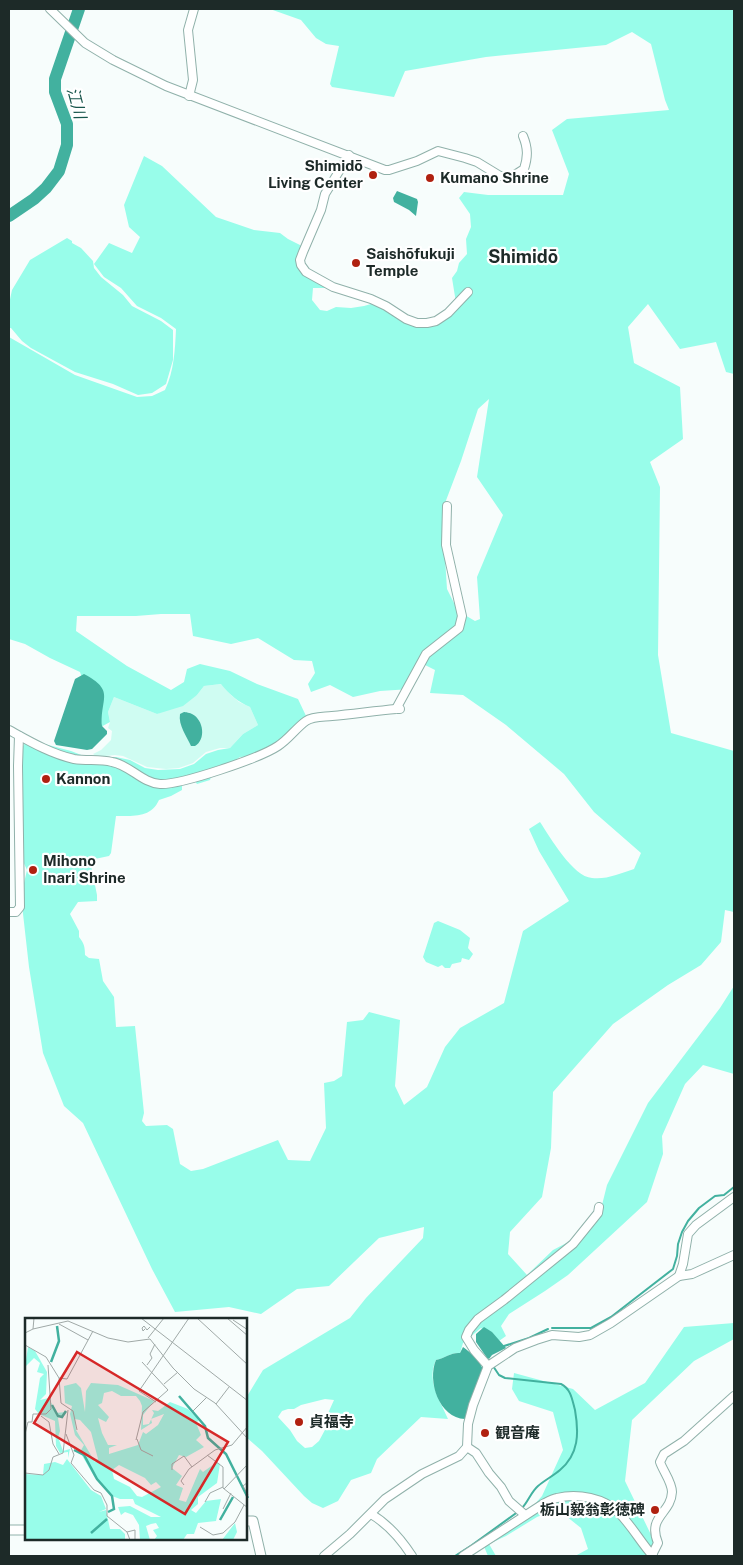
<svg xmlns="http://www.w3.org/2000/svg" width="743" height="1565" viewBox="0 0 743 1565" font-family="'Public Sans','Noto Sans JP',sans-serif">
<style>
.built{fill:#cffcf2}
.green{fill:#98fdea;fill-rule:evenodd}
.water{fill:#42b19f}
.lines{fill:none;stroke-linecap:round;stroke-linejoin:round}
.stream{stroke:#42b19f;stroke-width:2}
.river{stroke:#42b19f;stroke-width:12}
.minor-casing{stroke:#90b1aa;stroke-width:10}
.tertiary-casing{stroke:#90b1aa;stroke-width:11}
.minor{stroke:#fff;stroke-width:8}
.tertiary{stroke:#fff;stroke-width:9}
.poi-dot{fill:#b02110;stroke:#fff;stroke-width:2}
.labels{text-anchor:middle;stroke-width:4.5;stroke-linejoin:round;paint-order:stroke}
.poi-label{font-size:15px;font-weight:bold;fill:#1d2a28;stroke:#fff;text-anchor:start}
.water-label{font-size:16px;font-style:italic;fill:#18564c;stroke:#fff}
.quarter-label{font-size:18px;font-weight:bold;fill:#1d2a28;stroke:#fff}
.inset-river{fill:none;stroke:#42b19f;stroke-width:2.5}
.inset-road{fill:none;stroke:#a0a9a7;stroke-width:1}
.view{fill:#d62828;fill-opacity:0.15;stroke:#d62828;stroke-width:2.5}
.inset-edge{fill:none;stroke:#1d2a28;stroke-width:2.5}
</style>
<rect width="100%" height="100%" fill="#f7fdfc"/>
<polygon class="built" points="222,684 231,695 239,702 250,707 258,725 243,734 230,748 220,748 206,752 193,763 179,768 166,769 147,767 123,756 115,755 97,757 93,754 101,750 111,740 112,731 108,728 110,722 108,712 114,697 157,714 197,695 204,686"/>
<g class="green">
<path d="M270,9H734V374L726,372L716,342L680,349L648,304L628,327L634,363L680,387L683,439L650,462L660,487L658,655L671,733L734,751V912L725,910L721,942L701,965L668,985L613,1024L553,1092L551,1148L542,1197L510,1232L508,1254L527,1275L553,1250L576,1238L599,1217L607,1185L648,1103L720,1008L734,986V1074L703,1065L685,1084L662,1136L663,1154L647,1202L568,1275L545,1291L509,1314L501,1326L506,1336L499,1341L481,1328L463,1343L460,1353C452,1352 445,1358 436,1360C426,1381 440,1400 448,1419L421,1417L377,1459L371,1473L351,1480L338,1501L323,1508L312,1503L304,1496L262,1451L246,1437V1398L263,1370L350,1318L366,1298L423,1238L424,1227L379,1238L329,1286L297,1289L261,1314L229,1307L175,1312L152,1269L83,1123L64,1106L43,1053L29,967L21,896L27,870L21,857L20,788L22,748L25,743L37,742L71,751L89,758L116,757L130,760L145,768L158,770L180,769L194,764L206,754L218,750L230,748L243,734L258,725L250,707C238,702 230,695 221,684L204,686L197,695L183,706L157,714L114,697L108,712L110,722L99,728L80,672L50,658L25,644L9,639V337L75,375L137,397L152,396L165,390C174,371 175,350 176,329L161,318L137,306L121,288L104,277L94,264L109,243L132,253L140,237L129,227L124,205L144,156L162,166L216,217L254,230L280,233L288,239L302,246L301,271L311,279L325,286L326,288H313L312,300L320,310L327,311L336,307L351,308L364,306L385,300L387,308L405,322H437L457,309L452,278L457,271L459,263L467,254L466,239L471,227L470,214L459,198L464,192L488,195H563L569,174L552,130L567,119L669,110L665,100L651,44L632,32L606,45L486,57L405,71L394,97L332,87L330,84L339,46L326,44L316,38L301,20ZM489,399L477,477L503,515L477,577L480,619L475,621L458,611L447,589L442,511L461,461L478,409ZM161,614H190L193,636L231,644L258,638L294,660L312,661L315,673L308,684L311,692L330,685L353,697L380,691L411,689L423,664L435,670L430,693L463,695L506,725L564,774L594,812L641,853L634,869C621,873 606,880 592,878C573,877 550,837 540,822L529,829L539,851L569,901L523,931L504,1003L460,1028L445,1047L427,1087L404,1105L395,1086L400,1020L369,1012L363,1020L347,1022L342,1076L334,1081L324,1083L326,1128L310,1161L288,1160L278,1140L203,1169L191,1171L180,1164L173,1129L167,1125L146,1126L142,1121L144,1113L135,1026L116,1027L114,997L103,981L99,959L89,958L85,955C85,947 84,943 79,937V931L70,914L78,902L97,901V895L90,860L109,856L111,853L116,816C133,816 151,818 159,800L171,796L182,790V779L194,780L197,784L210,780L211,777L208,775V769L234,761L240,757L255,756L283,746L307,718L298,699L257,684L230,671L200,664L187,669L184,682L171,690L127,666L76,631L77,616H136ZM325,1399L334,1400L325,1420L326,1428L319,1441L312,1447L305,1448L297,1441L290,1430L278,1417L282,1411L288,1409H294L301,1405Z"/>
<polygon points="67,238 72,241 72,243 81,248 93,261 94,268 101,277 123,295 132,306 161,321 173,330 173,360 166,384 152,393 138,395 113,384 75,372 31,348 22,341 11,328 9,328 9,304 12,290 30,260"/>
<polygon points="438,921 460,930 470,938 468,948 473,954 469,960 462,958 461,962 452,964 450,968 445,968 442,965 438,967 426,962 423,957 434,923"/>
<polygon points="734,1323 734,1339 694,1361 632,1420 625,1481 655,1543 655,1556 575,1556 588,1549 581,1528 566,1516 547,1513 537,1517 506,1536 489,1544 496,1556 488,1556 483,1544 518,1523 542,1496 563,1450 553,1412 519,1401 512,1389 514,1373 573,1389 595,1410 645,1383 684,1327"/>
</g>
<g class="water">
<polygon points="397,191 417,199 418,202 416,216 409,210 394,202 393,198"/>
<path d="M84,674C116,691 100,698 102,726L107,731V734L92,749L87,750L56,745L54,741L75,679Z"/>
<path d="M184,712C185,712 191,713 192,714C204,720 206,740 195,746H191C187,737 178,725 180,714Z"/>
<polygon points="484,1327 492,1332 506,1348 492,1355 489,1359 487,1358 476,1342 476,1334"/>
<path d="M463,1347C471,1353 480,1360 483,1370L465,1419C439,1418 427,1381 436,1360C445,1358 452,1352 460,1353Z"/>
</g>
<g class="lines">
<g class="stream">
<polyline points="552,1328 591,1328 611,1317 629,1303 673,1269 677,1256 678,1244 682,1232 688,1221 699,1208 715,1196 724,1195 734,1187"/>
<polyline points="504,1346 529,1338 548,1329"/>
<path d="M493,1366L499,1375L505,1378L561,1384C571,1389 572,1399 575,1410C579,1433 579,1454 560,1470C553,1476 545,1480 538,1486C531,1492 528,1502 522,1508"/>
<polyline points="455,1556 472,1545 519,1511"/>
</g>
<polyline class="river" points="9,216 34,199 46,188 59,171 67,145 67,124 55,92 55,79 79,9"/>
<defs>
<g id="minor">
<path d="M50,9L85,43L113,60L166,86L385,170H389L417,161L438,151L465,158L477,162L500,176H513L524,169C528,157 528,148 523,136"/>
<polyline points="189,96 193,80 188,30 194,9"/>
<polyline points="349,155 325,194 321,210 303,252 300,260 301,265 306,272 333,287 371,299 386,306 406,319 417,323 427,323 436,321 448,313 468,292"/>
<polyline points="396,709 426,654 459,628 462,616 446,545 447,506"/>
<path d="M9,730C29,741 51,754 74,759C87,761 100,759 112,762C130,765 142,783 160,784C181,785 260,758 278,746C289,739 296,728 306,721C313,716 324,717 332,716C353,714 375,711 396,709H400"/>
<polyline points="9,912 16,912 20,907 18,766 19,736"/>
<polyline points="679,1276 683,1264 688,1234 696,1225 734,1197"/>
<polyline points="488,1366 474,1350 466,1337 469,1330 478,1319 504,1300 573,1244 598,1213 599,1207"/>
<polyline points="467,1447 476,1453 489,1473 501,1487 509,1501 525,1515"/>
<path d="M371,1514C388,1524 401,1539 412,1556"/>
<path d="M652,1555L658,1543C647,1516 671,1514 672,1492C672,1482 663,1471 660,1462L664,1454L684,1441L734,1396"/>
<polyline points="324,1556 350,1534 385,1499 422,1474 459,1456 467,1447 468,1424 473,1405 488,1366 515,1348 536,1340 552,1335 579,1337 590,1335 611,1323 679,1276 692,1274 734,1255"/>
<path d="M463,1556L543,1504C547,1502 552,1499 557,1498C578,1493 604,1498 619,1513C632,1526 641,1543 653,1556"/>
</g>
<g id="tertiary">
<polyline points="246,1521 253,1521 261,1556"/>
<polyline points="9,1530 26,1530"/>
</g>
</defs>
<use href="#minor" class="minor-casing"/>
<use href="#tertiary" class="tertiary-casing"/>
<use href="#minor" class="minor"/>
<use href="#tertiary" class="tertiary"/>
</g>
<g class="poi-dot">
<circle cx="373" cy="175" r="5"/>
<circle cx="430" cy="178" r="5"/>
<circle cx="356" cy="263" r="5"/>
<circle cx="46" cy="779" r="5"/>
<circle cx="33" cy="870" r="5"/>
<circle cx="299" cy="1422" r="5"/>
<circle cx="485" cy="1433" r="5"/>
<circle cx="655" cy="1510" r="5"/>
</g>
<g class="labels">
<g class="poi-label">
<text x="363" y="171" text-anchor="end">Shimidō<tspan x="363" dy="17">Living Center</tspan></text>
<text x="440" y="183">Kumano Shrine</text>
<text x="366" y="259">Saishōfukuji<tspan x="366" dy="17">Temple</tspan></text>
<text x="56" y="784">Kannon</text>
<text x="43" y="866">Mihono<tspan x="43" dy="17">Inari Shrine</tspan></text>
<text x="309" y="1427">貞福寺</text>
<text x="495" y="1438">観音庵</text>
<text x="645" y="1515" text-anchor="end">栃山毅翁彰徳碑</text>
</g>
<g class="water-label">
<text transform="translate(77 103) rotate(75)" y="6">江川</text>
</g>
<g class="quarter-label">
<text x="523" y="263">Shimidō</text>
</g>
</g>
<g transform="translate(25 1318)">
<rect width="222" height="222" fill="#f7fdfc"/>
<path d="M3,29L10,33L22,54L21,76L15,82L24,80L31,95L41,94L33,100L35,113L33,119L38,133L45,131L43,140V134L35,135L31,128L30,103L14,96L10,91L15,60L19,56L12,54L15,45L9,40L0,49ZM51,65L56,70L60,94L61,73L66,65L93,67L129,83L118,97V107L124,106L129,95L127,92L133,93L145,84L163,91L174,102L171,105L176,117L171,122L179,129L161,139L154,137L147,150L157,158L151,167L158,170L154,182L161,184L175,151L178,154L192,144L195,146L192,165L173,179V186L166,192L171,195L181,183L196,181L191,203L173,205L169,216H162L158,222H129L132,218L128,212L134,210L131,205L126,206L121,208L125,222H115L114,207L108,197L100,194L96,197L93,189L105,188L126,199H136L110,186L108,181H95L87,178L70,160L55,134L59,127L50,117L45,96L47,88L40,85L39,68ZM87,73L96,78H111L115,83L117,88L116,112L127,105L126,101L139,96L133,107L121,116L118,114L113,127L84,136V130L92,127H83L77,115L73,100L81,104L84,99L73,87L77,85L79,75ZM50,101L55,102L66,114L73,141L70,144L51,112ZM94,147L120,160L126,167L131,164L136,169L117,179L112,178L105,169L89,161L87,152ZM42,141L66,172L76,178L81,191L74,194L81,192L85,211H95L100,216V222H0V156L18,157L19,146L30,144L38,147ZM210,205L212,214L208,222H197Z" fill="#98fdea" fill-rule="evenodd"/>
<path class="inset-river" d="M26,44L34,23L32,8M154,78L180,108L183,120L201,136L223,180M27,87L33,98L37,99L41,93M49,132L59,137L72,161L87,178L89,191L83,194M195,202L208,179M66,215L82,201"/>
<path class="inset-road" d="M116,0L223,83M172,0L223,47M202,0L223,18M208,2L223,12M34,6L63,22M8,11L43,3L83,20L103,24L125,21L148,50L169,71L190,85L223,121M120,11L118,13L117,10L119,8L122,12L125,9M0,15L8,11L9,0M123,20L139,0M0,27L21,39L34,60L42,61L68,13M122,47L127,40L125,36L130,26M34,60L36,85L48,93L52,112M139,66L153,54M131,84L114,73L164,0M191,86L204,69M168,93L182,79M16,98L24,104L28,126L34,136M0,116L3,104H7L8,96H21L26,91L23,47M41,116L49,137L46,145L69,172L76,175L82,187V198L102,214L105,222M112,121L116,132L128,138M111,122L118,94L143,72L117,44M182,137L198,149V170L223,190M147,152V146L159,138L167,149M0,155L18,157L24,152L28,139L38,135L43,92M223,164L218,168L223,177M159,167L156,163L164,151L190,132L207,127L223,108M199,171L223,146M180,184L185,175L198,169M198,191L206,175M175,209L188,217L198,215L210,204L219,187M102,214L110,212V222"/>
<path class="view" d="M52,34L203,124L160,196L9,105Z"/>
<rect width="222" height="222" class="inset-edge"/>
</g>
<rect width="743" height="1565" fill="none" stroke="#1d2a28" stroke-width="20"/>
</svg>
